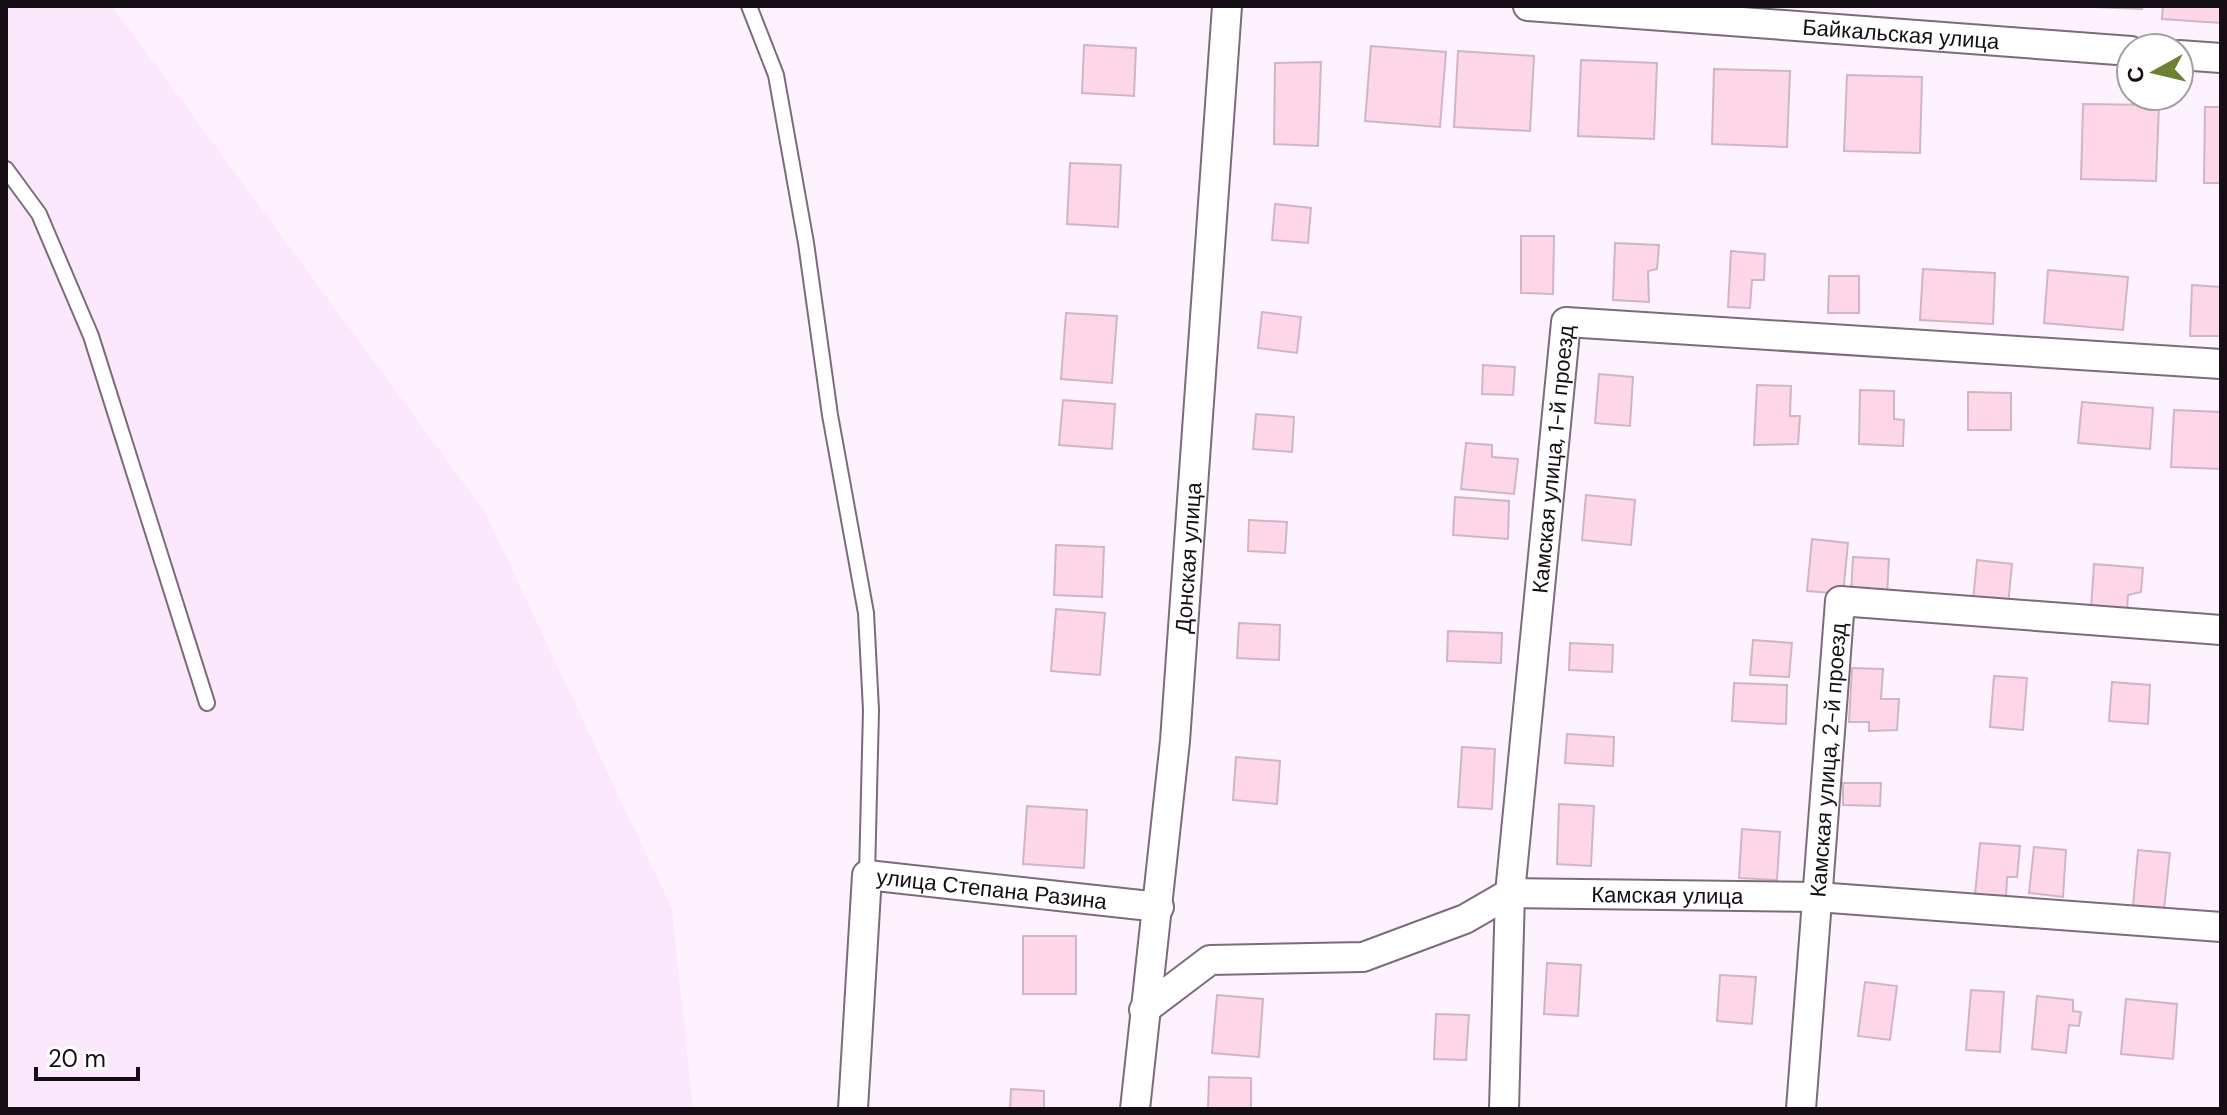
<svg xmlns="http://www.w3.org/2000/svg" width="2227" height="1115" viewBox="0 0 2227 1115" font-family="'DM Sans',sans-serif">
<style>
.built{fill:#fce8fc}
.building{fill:#fdd6e7;stroke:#d0b6c1;stroke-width:2}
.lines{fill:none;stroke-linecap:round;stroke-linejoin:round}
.lane-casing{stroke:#7b6b7b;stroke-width:18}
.street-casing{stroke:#7b6b7b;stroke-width:32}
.lane{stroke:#fff;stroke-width:14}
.street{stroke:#fff;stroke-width:28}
.labels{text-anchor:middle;stroke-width:7;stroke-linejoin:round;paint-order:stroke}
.street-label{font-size:22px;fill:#150e15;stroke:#fff}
</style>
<rect width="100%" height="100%" fill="#fef2fe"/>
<polygon class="built" points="6,6 112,6 485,512 672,909 693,1109 6,1109"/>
<g class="building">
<polygon points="2066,6 2142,6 2142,9"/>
<polygon points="2163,6 2221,6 2221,23 2162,19"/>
<polygon points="1084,45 1136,48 1134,96 1082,93"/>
<polygon points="1371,46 1446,52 1440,127 1365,121"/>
<polygon points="1458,51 1534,56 1530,131 1454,127"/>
<polygon points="1581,60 1657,63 1654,139 1578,136"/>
<polygon points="1321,62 1318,146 1274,144 1275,63"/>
<polygon points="1714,69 1790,71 1787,147 1712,144"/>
<polygon points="1847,75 1922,77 1920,153 1844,151"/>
<polygon points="2083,104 2159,105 2156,181 2081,179"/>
<polygon points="2205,107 2221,107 2221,183 2204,183"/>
<polygon points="1070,163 1121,165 1118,227 1067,224"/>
<polygon points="1275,204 1311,208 1308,243 1272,240"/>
<polygon points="1521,236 1554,236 1553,294 1521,293"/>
<polygon points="1615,243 1659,245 1657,269 1648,271 1649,302 1613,300"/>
<polygon points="1731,251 1765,254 1764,280 1752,280 1750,308 1728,307"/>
<polygon points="1923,269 1995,273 1993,324 1920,320"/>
<polygon points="2048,270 2128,277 2123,330 2044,323"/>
<polygon points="1829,276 1859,276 1859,313 1828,313"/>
<polygon points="2192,285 2221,287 2221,336 2190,336"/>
<polygon points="1262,312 1301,317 1297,353 1258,348"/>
<polygon points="1066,313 1117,316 1112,383 1061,379"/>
<polygon points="1483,365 1515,367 1513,395 1482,394"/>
<polygon points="1599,374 1633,377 1630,426 1595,423"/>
<polygon points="1757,385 1791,386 1790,416 1800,416 1798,444 1754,445"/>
<polygon points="1860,390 1894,391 1894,419 1904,420 1903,446 1859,444"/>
<polygon points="1968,392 2011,393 2011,430 1968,430"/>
<polygon points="1063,400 1115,404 1112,449 1059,445"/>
<polygon points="2082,402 2153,408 2150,449 2078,443"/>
<polygon points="2174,410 2221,412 2221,469 2171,467"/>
<polygon points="1256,414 1294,417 1292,452 1253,449"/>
<polygon points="1466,443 1492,445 1492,457 1518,459 1514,494 1461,489"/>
<polygon points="1586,495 1635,500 1631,545 1582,540"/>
<polygon points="1455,497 1509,501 1508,539 1453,535"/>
<polygon points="1249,520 1287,522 1285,553 1248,551"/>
<polygon points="1812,539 1848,543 1843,594 1807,591"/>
<polygon points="1056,545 1104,547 1102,597 1054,595"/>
<polygon points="1853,557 1889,559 1887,596 1851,594"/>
<polygon points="1977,560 2012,564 2008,605 1973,601"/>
<polygon points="2094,564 2143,568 2141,592 2128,595 2127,611 2091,608"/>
<polygon points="1056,609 1105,613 1100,675 1051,671"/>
<polygon points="1239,623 1280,625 1279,660 1237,658"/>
<polygon points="1448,631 1502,633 1501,663 1447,661"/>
<polygon points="1753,640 1792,643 1789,677 1750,675"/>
<polygon points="1570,643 1613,645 1612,672 1569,670"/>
<polygon points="1852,668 1883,669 1881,699 1899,699 1897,730 1869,731 1869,722 1849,722"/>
<polygon points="1994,676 2027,678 2023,730 1990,727"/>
<polygon points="2112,682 2150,685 2148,724 2109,721"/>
<polygon points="1734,683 1787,685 1786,724 1732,721"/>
<polygon points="1567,734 1614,737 1613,766 1565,763"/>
<polygon points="1462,747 1495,749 1492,809 1458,807"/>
<polygon points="1236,757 1280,761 1277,804 1233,800"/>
<polygon points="1843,783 1881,783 1880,806 1843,805"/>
<polygon points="1559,804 1594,806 1591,866 1557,864"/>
<polygon points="1027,806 1087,810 1084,868 1023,864"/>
<polygon points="1742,829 1780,832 1777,880 1739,878"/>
<polygon points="1980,843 2020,846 2017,877 2007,877 2006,898 1975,895"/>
<polygon points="2034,847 2066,850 2063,897 2029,893"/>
<polygon points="2138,850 2170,853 2164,909 2133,906"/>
<rect x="1023" y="936" width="53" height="58"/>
<polygon points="1547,963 1581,965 1578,1016 1544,1014"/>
<polygon points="1720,975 1756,977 1752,1024 1717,1021"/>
<polygon points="1865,982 1897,986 1890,1040 1858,1036"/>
<polygon points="1971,990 2004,992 2000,1052 1966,1050"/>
<polygon points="1217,995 1263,999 1259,1057 1212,1053"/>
<polygon points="2037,996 2073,1000 2073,1011 2081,1012 2079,1026 2069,1025 2066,1053 2032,1049"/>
<polygon points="2126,999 2177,1004 2173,1059 2121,1054"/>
<polygon points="1436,1014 1469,1015 1466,1060 1434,1059"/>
<polygon points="1209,1077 1251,1078 1251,1109 1208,1109"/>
<polygon points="1011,1089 1044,1091 1044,1108 1065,1109 1010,1109"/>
</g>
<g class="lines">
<defs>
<g id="lane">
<polyline points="749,6 776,75 806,243 830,415 866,613 871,710 867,875"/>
<polyline points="6,169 39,214 91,336 207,703"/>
</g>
<g id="street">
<path id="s1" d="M1528,6L2131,51"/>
<polyline points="2179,55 2221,58"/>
<path id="s2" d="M1144,1010L1210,960L1363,957L1465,919L1510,893L1817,897L2221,927"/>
<path id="s3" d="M853,1109L867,875L1159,907"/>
<path id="s4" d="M1135,1109L1175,741L1227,6"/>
<path id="s5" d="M1504,1109L1510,893L1566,322L2221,364"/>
<path id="s6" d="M1801,1109L1840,601L2221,630"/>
</g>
</defs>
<use href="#lane" class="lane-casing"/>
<use href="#street" class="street-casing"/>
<use href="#lane" class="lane"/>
<use href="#street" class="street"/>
</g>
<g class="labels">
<g class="street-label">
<text dy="8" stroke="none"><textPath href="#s1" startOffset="374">Байкальская улица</textPath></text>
<text dy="8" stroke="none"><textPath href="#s5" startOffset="652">Камская улица, 1-й проезд</textPath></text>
<text dy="8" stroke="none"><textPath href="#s4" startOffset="554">Донская улица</textPath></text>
<text dy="8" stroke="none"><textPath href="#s6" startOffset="350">Камская улица, 2-й проезд</textPath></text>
<text dy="8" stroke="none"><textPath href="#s3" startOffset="360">улица Степана Разина</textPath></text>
<text dy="8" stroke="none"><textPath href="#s2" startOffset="554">Камская улица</textPath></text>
</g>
</g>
<rect width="2227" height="1115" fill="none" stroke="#150e15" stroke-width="16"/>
<g transform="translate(2155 72) rotate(262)"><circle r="38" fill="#ffffff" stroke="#a19fa1" stroke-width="2"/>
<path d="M0-6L14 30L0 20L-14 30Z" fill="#6b8133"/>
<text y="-12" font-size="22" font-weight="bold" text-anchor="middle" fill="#150e15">С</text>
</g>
<path d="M36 1067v12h102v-12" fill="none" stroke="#150e15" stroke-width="4"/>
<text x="48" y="1067" font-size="24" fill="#150e15" stroke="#ffffff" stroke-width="6" paint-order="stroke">20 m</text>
</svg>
